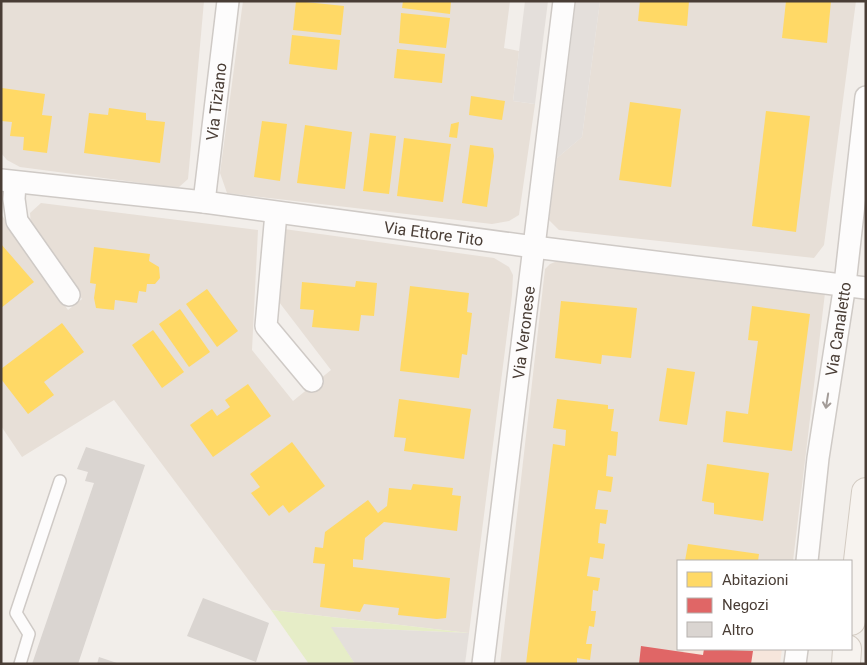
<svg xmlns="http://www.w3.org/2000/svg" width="867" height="665" viewBox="0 0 867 665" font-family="Roboto,sans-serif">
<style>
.residential{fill:#e7dfd7}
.commercial{fill:#f6e6dc}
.green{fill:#e6edc7}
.parking{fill:#e4dfdb}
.homes{fill:#ffd966}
.shops{fill:#e06666}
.building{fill:#dad5d1}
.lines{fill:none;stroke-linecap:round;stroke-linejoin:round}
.lane-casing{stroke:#cfcac6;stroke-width:14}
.street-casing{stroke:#cfcac6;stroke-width:24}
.secondary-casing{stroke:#d3cbc2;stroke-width:30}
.lane{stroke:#fdfcfc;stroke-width:11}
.street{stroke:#fdfcfc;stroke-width:21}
.secondary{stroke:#f7f3ef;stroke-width:28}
.oneway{stroke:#a39c98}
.labels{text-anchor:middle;stroke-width:5;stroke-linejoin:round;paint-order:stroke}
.street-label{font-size:16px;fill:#493d35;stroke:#fff}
</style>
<rect width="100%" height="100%" fill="#f2eeea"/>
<g class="residential">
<polygon points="1,1 204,1 188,179 179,187 164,186 20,167 7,160 1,153"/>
<polygon points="243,1 510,1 504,48 519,51 513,101 535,104 519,215 509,221 492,224 227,193 220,173"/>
<polygon points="600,1 856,1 824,245 814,258 559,230 549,220 557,158 582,137"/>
<polygon points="41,203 258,230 252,350 293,401 331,370 279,302 284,229 494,258 509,267 513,275 512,295 469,633 271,610 114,400 22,457 1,426 1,214 68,310 82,299 31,227 30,213"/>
<polygon points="560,260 825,293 793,561 678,561 678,649 684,649 682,664 500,664 545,269 550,264"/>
</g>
<polygon class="commercial" points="684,649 782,649 780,664 682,664"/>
<polygon class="green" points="271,610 469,633 332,627 355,664 309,664"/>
<g class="parking">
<polygon points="525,1 548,1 535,104 513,101"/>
<polygon points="576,1 600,1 582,137 557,158"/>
<polygon points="331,627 469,633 465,664 355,664"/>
</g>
<g class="homes">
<polygon points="296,1 344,6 341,35 293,30"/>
<polygon points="403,1 451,1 450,14 402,8"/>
<polygon points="640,1 689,1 687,26 638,21"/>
<polygon points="786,1 831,1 827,43 782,38"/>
<polygon points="401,13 450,18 446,48 399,43"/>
<polygon points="292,35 340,40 337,70 289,64"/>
<polygon points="397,49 445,54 442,83 394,78"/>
<polygon points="2,88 45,94 42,115 52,116 47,153 23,150 24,137 10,136 12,122 1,121"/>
<polygon points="471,96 505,101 502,120 469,115"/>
<polygon points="630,102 681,109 671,187 619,180"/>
<polygon points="109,108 146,113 146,120 165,122 160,163 84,153 89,113 108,115"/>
<polygon points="766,111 810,116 796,232 752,226"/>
<polygon points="262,121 287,124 280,181 254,177"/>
<polygon points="459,122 457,138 449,137 451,124"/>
<polygon points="305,125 352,132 345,189 297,183"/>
<polygon points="370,133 396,136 389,194 363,191"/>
<polygon points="404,138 451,144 443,202 397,196"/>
<polygon points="470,145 493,148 494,156 487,207 462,203"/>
<polygon points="1,244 34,282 1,308"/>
<polygon points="94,247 150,254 149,261 159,267 160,278 155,284 147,284 146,292 139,291 137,303 115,300 114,310 96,308 94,298 96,284 90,283"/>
<polygon points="356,281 377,283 374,316 361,315 359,331 312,327 314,310 300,309 302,282 355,287"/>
<polygon points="410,286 469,293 467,312 472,313 467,355 462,354 459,378 400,371"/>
<polygon points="207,289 238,331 217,347 186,304"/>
<polygon points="561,301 637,308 631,358 602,355 601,364 555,358"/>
<polygon points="752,306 810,314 792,451 723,442 726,411 748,414 758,341 748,340"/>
<polygon points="180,309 210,352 189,367 159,324"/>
<polygon points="62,323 84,352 44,382 54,395 28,414 1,379 1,369"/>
<polygon points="153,330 184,372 162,388 132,345"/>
<polygon points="667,368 695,372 687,425 659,421"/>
<polygon points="248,384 271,416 213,457 190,425 212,409 217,416 230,407 225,400"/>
<polygon points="399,399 471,409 464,459 404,451 406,438 394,437"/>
<polygon points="557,399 608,405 608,409 614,409 611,431 618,432 616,456 608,455 606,476 613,477 611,492 598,490 595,509 608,510 606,524 600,523 598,543 605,544 603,559 590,557 587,576 600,578 598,591 593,590 591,611 596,611 594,627 589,626 586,644 592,644 590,660 577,658 577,664 526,664 553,444 565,446 566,430 553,428"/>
<polygon points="292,442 325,486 289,513 283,505 269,516 251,493 260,487 250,474"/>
<polygon points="707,464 769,473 763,521 714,514 714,503 702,501"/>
<polygon points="413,484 453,488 452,495 461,496 457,531 384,522 365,538 363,560 353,559 353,567 450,578 446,618 437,619 398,615 399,608 364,604 360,612 320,607 325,564 313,563 315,547 323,548 325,532 368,500 378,513 387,506 389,488 411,490"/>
<polygon points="688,544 759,554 758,561 685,561"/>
</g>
<polygon class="shops" points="641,646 703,655 704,649 753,651 751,664 639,664"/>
<g class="building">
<polygon points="86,447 145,465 78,664 32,664 94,483 85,481 88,472 77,469"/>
<polygon points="203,598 269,623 256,662 187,636"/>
<polygon points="99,657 117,663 117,664 97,664"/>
</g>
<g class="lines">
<defs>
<polyline id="lane" points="20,664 29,634 16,613 60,481"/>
<g id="street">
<path id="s1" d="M1,180L204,202L534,247L866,288"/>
<polyline points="15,183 14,199 17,221 69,295"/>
<path id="s2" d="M204,202L228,1"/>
<polyline points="276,213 266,326 312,381"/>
<path id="s3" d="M807,561L818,458L845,284L866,97"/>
<path id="s4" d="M483,664L564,1"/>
<polyline points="795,664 797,649"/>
</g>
<g id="secondary">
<polyline points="851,621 866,492"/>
<polyline points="846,664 847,649"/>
</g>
</defs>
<use href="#lane" class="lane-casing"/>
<use href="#street" class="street-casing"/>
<use href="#secondary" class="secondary-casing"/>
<use href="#lane" class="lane"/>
<use href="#street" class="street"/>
<use href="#secondary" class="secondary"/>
</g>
<defs><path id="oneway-shaft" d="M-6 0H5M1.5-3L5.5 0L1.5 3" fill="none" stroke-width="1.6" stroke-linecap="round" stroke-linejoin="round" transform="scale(1.25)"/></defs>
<use class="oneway" href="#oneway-shaft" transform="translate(827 401) rotate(99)"/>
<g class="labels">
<g class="street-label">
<text dy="6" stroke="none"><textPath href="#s2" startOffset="101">Via Tiziano</textPath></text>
<text dy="6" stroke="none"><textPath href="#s1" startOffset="436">Via Ettore Tito</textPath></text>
<text dy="6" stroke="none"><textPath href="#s3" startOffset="234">Via Canaletto</textPath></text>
<text dy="6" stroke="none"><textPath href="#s4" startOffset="334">Via Veronese</textPath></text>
</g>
</g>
<rect width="867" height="665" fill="none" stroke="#493d35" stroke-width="5"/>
<rect x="677" y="560" width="175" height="90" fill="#ffffff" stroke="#b6b1ae"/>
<rect x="687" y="572" width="25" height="15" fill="#ffd966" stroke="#b6b1ae"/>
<text x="722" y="585" font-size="15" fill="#493d35">Abitazioni</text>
<rect x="687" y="598" width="25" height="15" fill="#e06666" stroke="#b6b1ae"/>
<text x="722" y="610" font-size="15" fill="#493d35">Negozi</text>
<rect x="687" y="622" width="25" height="15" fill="#dad5d1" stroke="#b6b1ae"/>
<text x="722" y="635" font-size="15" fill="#493d35">Altro</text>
</svg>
